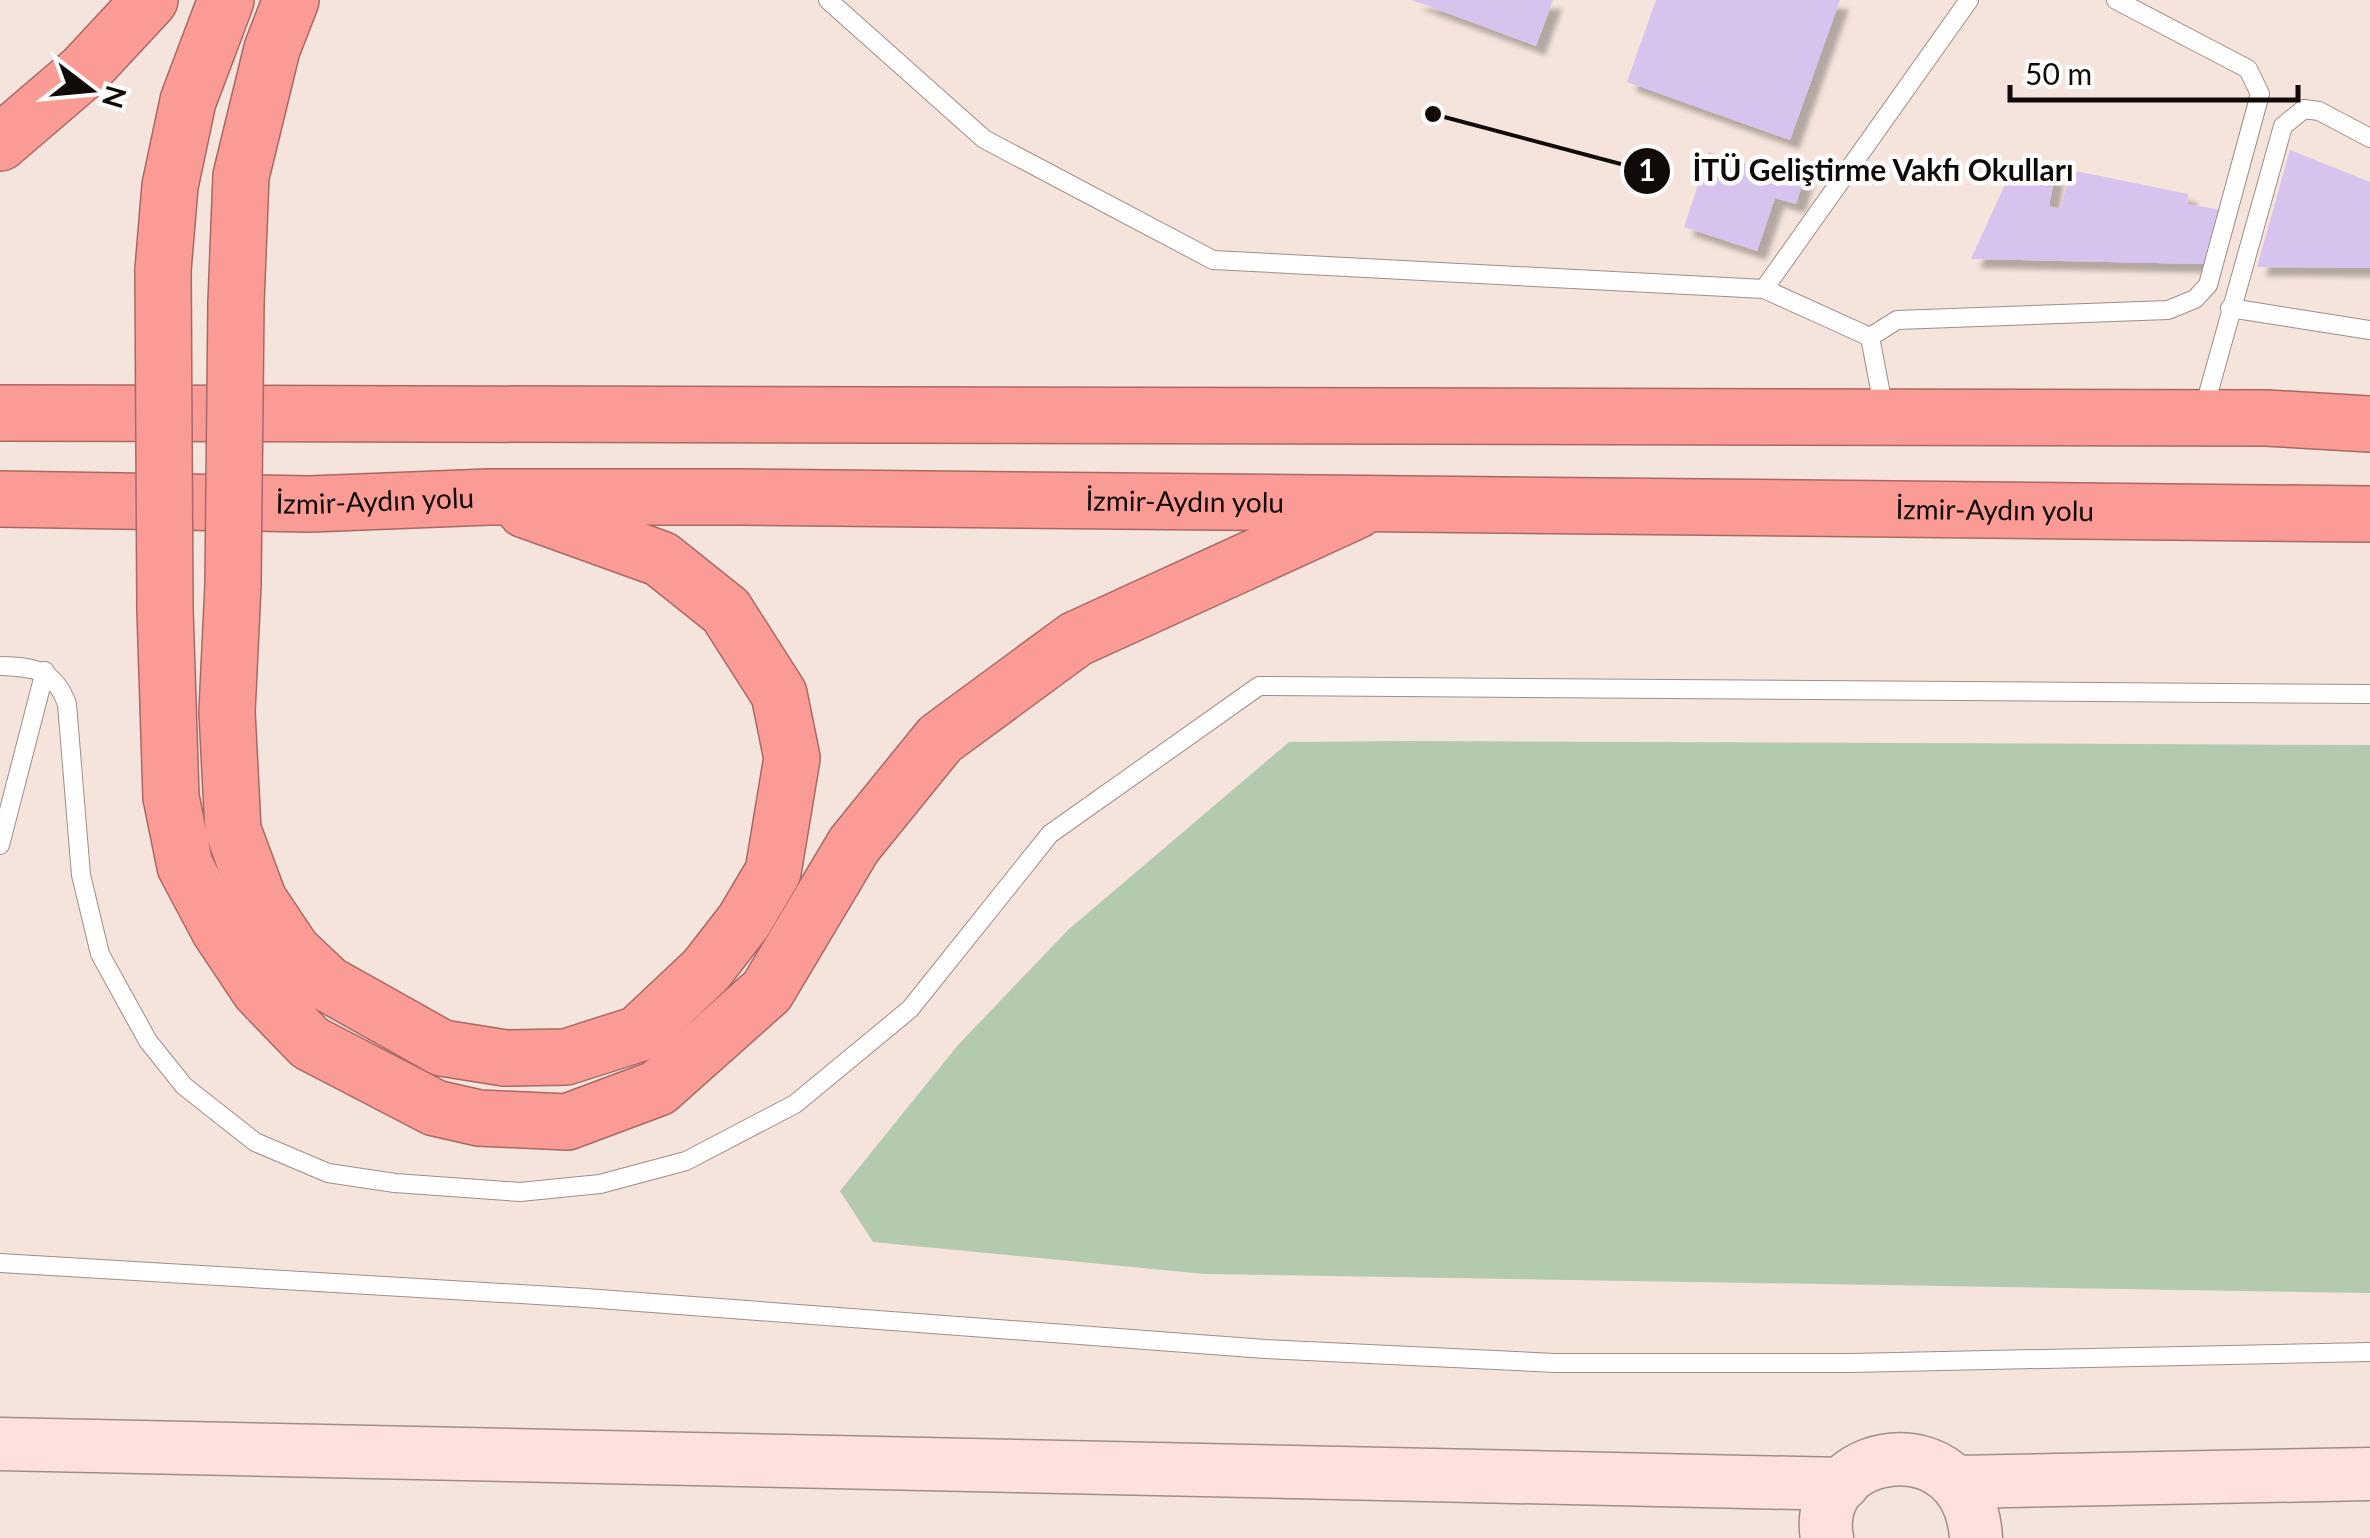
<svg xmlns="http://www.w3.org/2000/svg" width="2370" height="1538" viewBox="0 0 2370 1538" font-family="Lato,sans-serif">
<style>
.green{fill:#b4caaf}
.building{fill:#d6c3ee;filter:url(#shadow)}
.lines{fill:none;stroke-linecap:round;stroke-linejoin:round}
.lane-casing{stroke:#9e8f87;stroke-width:20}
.secondary-casing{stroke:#9e8f87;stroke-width:55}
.highway-casing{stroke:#a86964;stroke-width:58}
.lane{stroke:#fff;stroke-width:18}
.secondary{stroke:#fee1df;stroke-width:52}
.highway{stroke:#fa9b95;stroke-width:55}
.highway-bridge-casing{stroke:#a86964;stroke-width:58;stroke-linecap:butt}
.highway-bridge{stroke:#fa9b95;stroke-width:55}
.labels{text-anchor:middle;stroke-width:9;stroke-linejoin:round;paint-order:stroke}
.street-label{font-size:28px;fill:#100b08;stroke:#fff}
.leader{fill:none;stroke:#100b08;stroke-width:4}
.callout-dot{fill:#100b08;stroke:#fff;stroke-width:4}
.mark-label{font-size:30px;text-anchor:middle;font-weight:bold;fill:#fff}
.callout-label{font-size:30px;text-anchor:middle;font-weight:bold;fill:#100b08;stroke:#fff;stroke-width:9;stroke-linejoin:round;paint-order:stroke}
</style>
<defs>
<filter id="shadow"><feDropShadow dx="9" dy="9" stdDeviation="2.5" flood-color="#0004"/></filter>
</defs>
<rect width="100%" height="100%" fill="#f4e4db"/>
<polygon class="green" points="1407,741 2370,745 2370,1293 1205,1274 873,1242 840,1191 958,1045 1068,930 1289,742"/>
<g class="building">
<polygon points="1412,0 1553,0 1536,46"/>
<polygon points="1656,0 1840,0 1790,140 1627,82"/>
<polygon points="2290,150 2370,182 2370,268 2257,267"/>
<polygon points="1709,152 1782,176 1787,160 1808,166 1796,204 1775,198 1757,251 1684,227"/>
<polygon points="2013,167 2055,175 2049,206 2060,209 2071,170 2188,194 2187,204 2222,210 2206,264 1971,259"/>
</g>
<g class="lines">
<defs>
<g id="lane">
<polyline points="828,0 984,139 1213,260 1764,289 1870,337"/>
<polyline points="1764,289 1969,0"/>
<polyline points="2230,308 2370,330"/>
<polyline points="1870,337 1897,320 2168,310 2195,299 2208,285 2260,94 2248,69 2116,0"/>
<polyline points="1870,337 1884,410"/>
<polyline points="2203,412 2283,126 2304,109 2319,111 2370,138"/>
<path d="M0,666C34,667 54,669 67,704L81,875L100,954L148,1041L184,1086L255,1142L328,1173L395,1183L520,1192L600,1184L686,1161L795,1104L910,1009L1050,834L1259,686L2370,694"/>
<polyline points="0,845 45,671"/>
<polyline points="0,1263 586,1298 1265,1349 1555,1363 1850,1363 2370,1352"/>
</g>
<g id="secondary">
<polyline points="0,1444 1843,1484"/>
<polyline points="1956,1482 2370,1474"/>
<path d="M1827,1538C1810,1447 1969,1420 1976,1538"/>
</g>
<g id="highway">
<polyline points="0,143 84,71 150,0"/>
<polyline points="163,270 170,186 188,101 226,0"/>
<polyline points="236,303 241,176 272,49 291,0"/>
<polyline points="0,413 2266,418 2370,424"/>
<path id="s1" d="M0,499L310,504L489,497H737L2370,514"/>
<polyline points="233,585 227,712 233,830 259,900 293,951 328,984 442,1048 505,1058 566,1057 638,1034 706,970 744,921 773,872 792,758 779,694 726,611 661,559 525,510"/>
<polyline points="165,609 171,797 185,866 219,930 259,990 310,1043 435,1108 479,1118 567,1122 658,1088 767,991 854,845 940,739 1076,639 1356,511"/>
</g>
</defs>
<use href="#lane" class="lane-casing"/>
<use href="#secondary" class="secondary-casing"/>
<use href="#highway" class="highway-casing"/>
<use href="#lane" class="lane"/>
<use href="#secondary" class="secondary"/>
<use href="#highway" class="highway"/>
<defs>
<g id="highway-bridge">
<polyline points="163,270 165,609"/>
<polyline points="233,585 236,303"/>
</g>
</defs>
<use href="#highway-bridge" class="highway-bridge-casing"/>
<use href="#highway-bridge" class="highway-bridge"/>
</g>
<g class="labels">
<g class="street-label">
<text dy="10" stroke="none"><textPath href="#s1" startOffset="375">İzmir-Aydın yolu</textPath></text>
<text dy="10" stroke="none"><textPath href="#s1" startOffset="1185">İzmir-Aydın yolu</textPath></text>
<text dy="10" stroke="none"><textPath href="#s1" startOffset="1995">İzmir-Aydın yolu</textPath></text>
</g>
</g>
<path class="leader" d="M1433 114L1647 171"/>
<g class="callout-dot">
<circle cx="1433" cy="114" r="10"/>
<circle cx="1647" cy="171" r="25"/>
</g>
<g class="mark-label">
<text x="1647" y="181">1</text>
</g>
<g class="callout-label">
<text x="1883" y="181">İTÜ Geliştirme Vakfı Okulları</text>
</g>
<g transform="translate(90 90) rotate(106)" stroke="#ffffff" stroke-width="8" paint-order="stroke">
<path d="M0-8L18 38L0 25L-18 38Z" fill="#100b08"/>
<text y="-15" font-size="28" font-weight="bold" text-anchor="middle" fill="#100b08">N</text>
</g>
<path d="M2010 85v15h288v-15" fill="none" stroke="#100b08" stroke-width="5"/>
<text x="2025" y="85" font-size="30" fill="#100b08" stroke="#ffffff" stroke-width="8" paint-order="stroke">50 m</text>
</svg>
